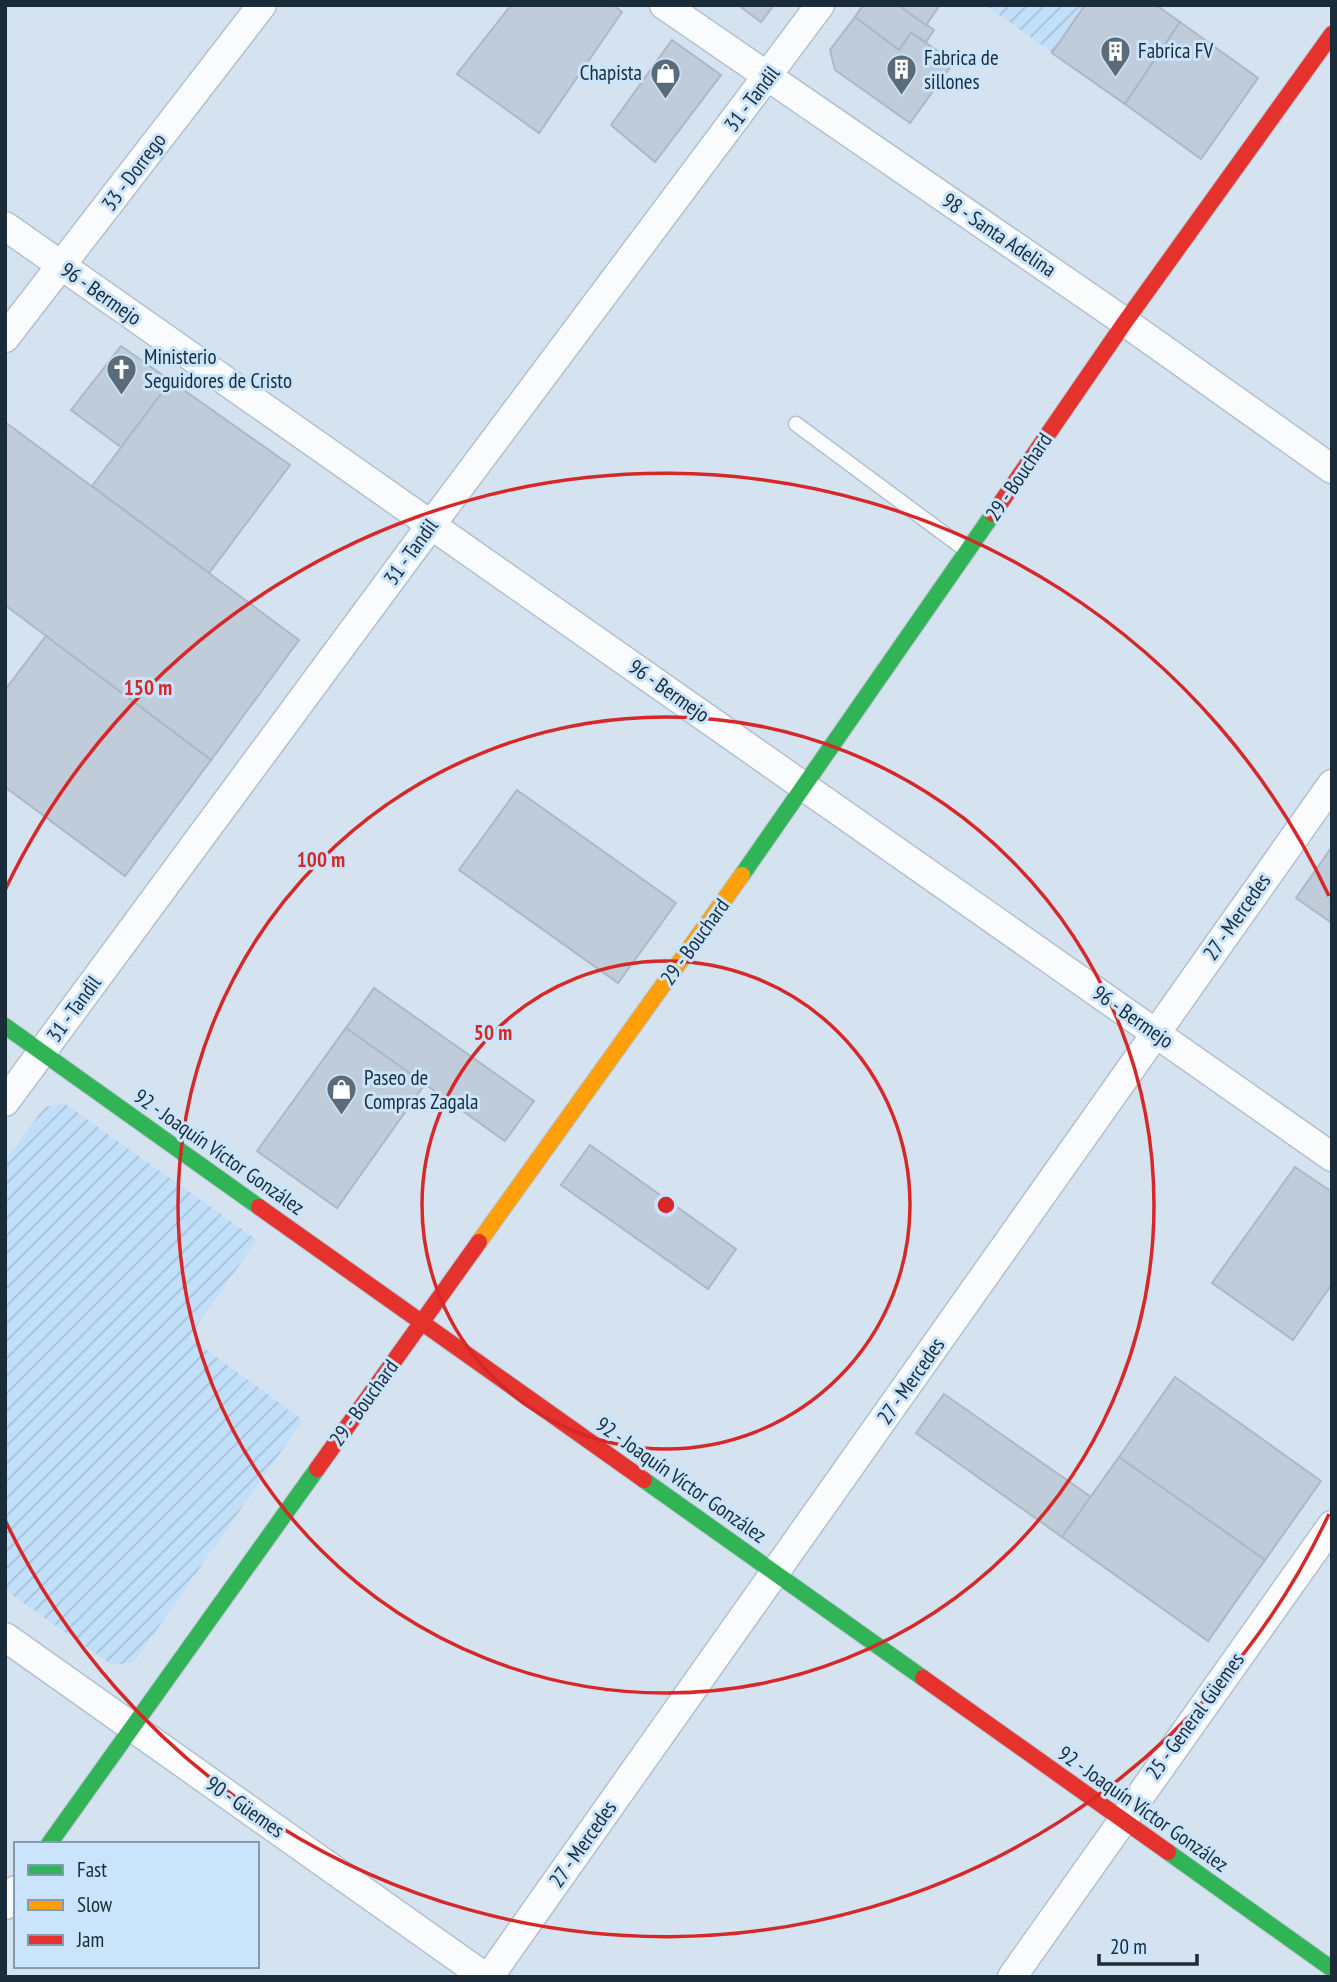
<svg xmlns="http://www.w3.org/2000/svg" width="1337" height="1982" viewBox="0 0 1337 1982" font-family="'PT Sans Narrow',sans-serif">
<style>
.industrial{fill:url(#industrial-furrows)}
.building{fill:#c1ccdb;stroke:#adb8c7;stroke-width:2}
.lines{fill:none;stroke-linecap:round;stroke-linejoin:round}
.lane-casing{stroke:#b3c1cf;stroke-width:17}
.street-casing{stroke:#b3c1cf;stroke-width:31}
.fast-casing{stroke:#b3c1cf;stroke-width:18}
.slow-casing{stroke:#b3c1cf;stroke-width:18}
.jam-casing{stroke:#b3c1cf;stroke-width:18}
.lane{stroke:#f9fbfd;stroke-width:14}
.street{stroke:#f9fbfd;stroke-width:28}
.fast{stroke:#30b455;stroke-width:16}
.slow{stroke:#ff9f0a;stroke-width:16}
.jam{stroke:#e5322d;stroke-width:16}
.ring{fill:none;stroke:#d62828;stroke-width:3.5}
.labels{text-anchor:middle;stroke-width:6;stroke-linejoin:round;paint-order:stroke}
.poi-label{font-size:21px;fill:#1a2b3a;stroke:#cae4fc;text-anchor:start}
.street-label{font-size:21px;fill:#1a2b3a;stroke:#cae4fc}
.centre{fill:#d62828;stroke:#cae4fc;stroke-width:3.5}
.ring-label{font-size:21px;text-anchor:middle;font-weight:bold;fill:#d62828;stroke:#cae4fc;stroke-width:6;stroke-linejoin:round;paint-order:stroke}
</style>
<defs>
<pattern id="industrial-furrows" width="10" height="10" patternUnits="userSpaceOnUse" patternTransform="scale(1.75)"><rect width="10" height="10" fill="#c2dff9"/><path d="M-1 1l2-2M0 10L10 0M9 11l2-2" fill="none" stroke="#a6c0d6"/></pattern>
</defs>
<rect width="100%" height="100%" fill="#d5e3f1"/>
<g class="industrial">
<polygon points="985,5 1156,5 1180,22 1125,104"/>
<polygon points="64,1103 257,1240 189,1337 303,1420 134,1662 112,1665 5,1590 5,1160 45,1107"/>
</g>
<g class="building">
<polygon points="511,5 613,5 622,12 539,133 457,74"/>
<polygon points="738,5 774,5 761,22"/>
<polygon points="863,5 898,5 934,30 926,42 911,33 899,50 855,17"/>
<polygon points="898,5 940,5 926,25"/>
<polygon points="1085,5 1156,5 1180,22 1125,104 1052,53"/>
<polygon points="855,17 899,50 911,33 954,62 910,123 835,70 830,50"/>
<polygon points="1180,22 1258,78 1201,159 1125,104"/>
<polygon points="672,40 721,75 655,162 611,125"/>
<polygon points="121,346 171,381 121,447 71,410"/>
<polygon points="171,381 290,465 209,573 92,486"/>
<polygon points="5,422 299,640 211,760 5,605"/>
<polygon points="46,636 211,760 125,876 5,787 5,690"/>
<polygon points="517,790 676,903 618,983 459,870"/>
<polygon points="1332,847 1332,923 1296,898"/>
<polygon points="374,988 534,1101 505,1141 346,1028"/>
<polygon points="346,1028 425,1084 337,1208 257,1151"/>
<polygon points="590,1145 736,1249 708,1289 561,1185"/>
<polygon points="1295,1167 1332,1192 1332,1284 1293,1340 1212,1283"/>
<polygon points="1175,1377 1321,1481 1265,1560 1119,1457"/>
<polygon points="944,1394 1091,1497 1062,1537 916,1433"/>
<polygon points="1119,1457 1265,1560 1208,1641 1062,1537"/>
</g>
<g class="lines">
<defs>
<polyline id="lane" points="796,424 966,550"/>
<g id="street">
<polyline points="664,5 1125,322 1332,469"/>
<polyline points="5,226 1332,1157"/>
<polyline points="5,338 262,5"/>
<polyline points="5,1102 431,525 820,5"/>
<polyline points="5,1637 485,1977"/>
<polyline points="5,1905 16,1890"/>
<polyline points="489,1977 1332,784"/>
<polyline points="1012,1977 1332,1525"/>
</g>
<g id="fast">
<polyline points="742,875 993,514"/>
<polyline points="5,1026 259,1207"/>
<polyline points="644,1480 923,1678"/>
<polyline points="49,1844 317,1469"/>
<polyline points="1168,1852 1332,1969"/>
</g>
<polyline id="slow" points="479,1242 742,875"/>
<g id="jam">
<polyline points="993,514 1125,322 1332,34"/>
<polyline points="259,1207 644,1480"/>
<polyline points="317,1469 479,1242"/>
<polyline points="923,1678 1168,1852"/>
</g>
</defs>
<use href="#lane" class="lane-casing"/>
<use href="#street" class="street-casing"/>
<use href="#fast" class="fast-casing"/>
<use href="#slow" class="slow-casing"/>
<use href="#jam" class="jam-casing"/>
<use href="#lane" class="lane"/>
<use href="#street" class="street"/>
<use href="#fast" class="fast"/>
<use href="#slow" class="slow"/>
<use href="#jam" class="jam"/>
</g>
<g class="ring">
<circle cx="666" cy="1205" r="244"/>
<circle cx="666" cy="1205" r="488"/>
<path d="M1329 1514A732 732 0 0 1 5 1520M5 890A732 732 0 0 1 1329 896"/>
</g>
<defs>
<symbol id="building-pin" viewBox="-11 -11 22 30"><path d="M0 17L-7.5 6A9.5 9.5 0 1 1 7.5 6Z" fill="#5b6b7a" stroke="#cae4fc"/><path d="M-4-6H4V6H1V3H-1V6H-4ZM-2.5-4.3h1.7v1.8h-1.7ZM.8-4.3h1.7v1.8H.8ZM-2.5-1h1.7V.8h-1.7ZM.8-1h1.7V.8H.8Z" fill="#fff"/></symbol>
<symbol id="shop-pin" viewBox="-11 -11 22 30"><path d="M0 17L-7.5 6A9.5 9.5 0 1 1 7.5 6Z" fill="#5b6b7a" stroke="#cae4fc"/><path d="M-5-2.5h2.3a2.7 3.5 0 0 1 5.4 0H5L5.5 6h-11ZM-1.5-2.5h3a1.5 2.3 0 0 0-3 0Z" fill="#fff"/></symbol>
<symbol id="church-pin" viewBox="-11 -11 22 30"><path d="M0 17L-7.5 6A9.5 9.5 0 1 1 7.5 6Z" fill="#5b6b7a" stroke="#cae4fc"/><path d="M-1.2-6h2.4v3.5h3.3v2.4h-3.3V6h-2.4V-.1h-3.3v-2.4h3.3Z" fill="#fff"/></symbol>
</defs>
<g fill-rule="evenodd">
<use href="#building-pin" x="1098" y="34" width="35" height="47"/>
<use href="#building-pin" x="884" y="52" width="35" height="47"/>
<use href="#shop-pin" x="648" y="56" width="35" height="47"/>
<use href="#church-pin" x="104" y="352" width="35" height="47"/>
<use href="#shop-pin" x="324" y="1072" width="35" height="47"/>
</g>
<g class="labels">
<g class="poi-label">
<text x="1138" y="58">Fabrica FV</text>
<text x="924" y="65">Fabrica de<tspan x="924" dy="24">sillones</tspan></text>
<text x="642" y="80" text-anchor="end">Chapista</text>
<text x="144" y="364">Ministerio<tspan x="144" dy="24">Seguidores de Cristo</tspan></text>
<text x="364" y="1085">Paseo de<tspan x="364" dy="24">Compras Zagala</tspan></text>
</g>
<g class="street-label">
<text transform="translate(752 99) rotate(-53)" y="7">31 - Tandil</text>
<text transform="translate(134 172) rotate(-53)" y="7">33 - Dorrego</text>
<text transform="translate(999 235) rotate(34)" y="7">98 - Santa Adelina</text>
<text transform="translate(101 294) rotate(35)" y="7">96 - Bermejo</text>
<text transform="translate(1019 477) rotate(-56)" y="7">29 - Bouchard</text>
<text transform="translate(411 552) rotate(-54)" y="7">31 - Tandil</text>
<text transform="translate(669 691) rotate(35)" y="7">96 - Bermejo</text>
<text transform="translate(1237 917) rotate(-55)" y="7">27 - Mercedes</text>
<text transform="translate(695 942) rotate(-54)" y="7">29 - Bouchard</text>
<text transform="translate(74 1009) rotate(-54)" y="7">31 - Tandil</text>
<text transform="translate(1133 1017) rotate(35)" y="7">96 - Bermejo</text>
<text transform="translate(219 1152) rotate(35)" y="7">92 - Joaquín Víctor González</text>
<text transform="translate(911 1381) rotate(-55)" y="7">27 - Mercedes</text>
<text transform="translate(364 1403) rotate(-54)" y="7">29 - Bouchard</text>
<text transform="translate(681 1480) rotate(35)" y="7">92 - Joaquín Víctor González</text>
<text transform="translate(1195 1716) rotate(-54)" y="7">25 - General Güemes</text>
<text transform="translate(245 1807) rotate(35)" y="7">90 - Güemes</text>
<text transform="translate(1143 1809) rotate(35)" y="7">92 - Joaquín Víctor González</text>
<text transform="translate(583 1844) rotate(-55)" y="7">27 - Mercedes</text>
</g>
</g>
<circle cx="666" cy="1205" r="10" class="centre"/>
<g class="ring-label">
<text x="148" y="695">150 m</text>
<text x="321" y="867">100 m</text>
<text x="493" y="1040">50 m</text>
</g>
<rect width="1337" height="1982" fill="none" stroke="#1a2b3a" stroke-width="14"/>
<rect x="14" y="1842" width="245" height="126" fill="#cae4fc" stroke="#849aae" stroke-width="2"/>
<rect x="28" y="1865" width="35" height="10" fill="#30b455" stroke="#849aae" stroke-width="2"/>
<text x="77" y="1877" font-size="21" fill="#1a2b3a">Fast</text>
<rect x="28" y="1900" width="35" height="10" fill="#ff9f0a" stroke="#849aae" stroke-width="2"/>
<text x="77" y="1912" font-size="21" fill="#1a2b3a">Slow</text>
<rect x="28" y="1935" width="35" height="10" fill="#e5322d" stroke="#849aae" stroke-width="2"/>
<text x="77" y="1947" font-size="21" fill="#1a2b3a">Jam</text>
<path d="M1099 1954v10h98v-10" fill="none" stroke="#1a2b3a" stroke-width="3.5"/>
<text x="1110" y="1954" font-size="21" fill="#1a2b3a" stroke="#cae4fc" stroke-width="5" paint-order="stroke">20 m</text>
</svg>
